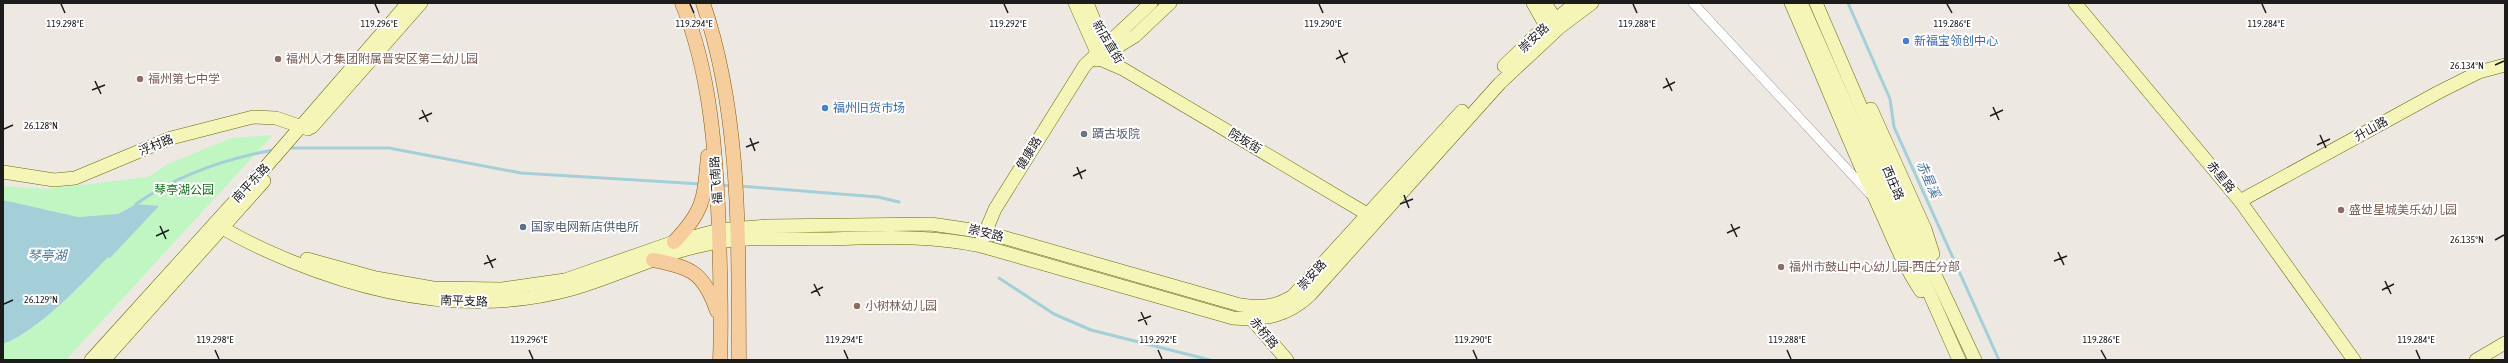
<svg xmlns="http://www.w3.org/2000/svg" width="2508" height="363" viewBox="0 0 2508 363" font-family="'Asap Condensed','Noto Sans SC',sans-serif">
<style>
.park{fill:#c0f6c2}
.water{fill:#a4cfd9}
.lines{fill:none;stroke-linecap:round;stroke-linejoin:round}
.stream{stroke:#a4cfd9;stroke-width:3}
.street-casing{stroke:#a3a3a3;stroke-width:10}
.secondary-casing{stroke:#656b0a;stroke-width:14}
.primary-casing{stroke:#8c5b08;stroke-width:15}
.street{stroke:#fff;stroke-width:9}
.secondary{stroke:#f5f5b7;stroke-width:13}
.primary{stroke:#f6cd9d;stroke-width:14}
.ticks{fill:none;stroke:#1c1c1c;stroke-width:1.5}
.shop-dot{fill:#3f7fe0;stroke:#fff;stroke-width:1.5}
.education-dot{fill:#8d6e63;stroke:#fff;stroke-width:1.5}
.worship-dot{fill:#6b7280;stroke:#fff;stroke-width:1.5}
.service-dot{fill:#5c6f8a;stroke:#fff;stroke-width:1.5}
.labels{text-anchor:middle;stroke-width:4;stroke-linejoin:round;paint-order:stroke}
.street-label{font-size:12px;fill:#1c1c1c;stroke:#fff}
.shop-label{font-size:12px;fill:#366cbe;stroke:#fff;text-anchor:start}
.education-label{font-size:12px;fill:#785e54;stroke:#fff;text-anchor:start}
.worship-label{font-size:12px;fill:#5b616d;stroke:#fff;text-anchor:start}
.park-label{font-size:12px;fill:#117315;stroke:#fff}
.service-label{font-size:12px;fill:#4e5e75;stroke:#fff;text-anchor:start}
.water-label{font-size:13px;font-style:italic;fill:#4b789f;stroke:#fff}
.ticks-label{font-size:10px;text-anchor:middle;fill:#1c1c1c;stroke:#fff;stroke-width:4;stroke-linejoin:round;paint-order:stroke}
</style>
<rect width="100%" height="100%" fill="#ede9e2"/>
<path class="park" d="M273,135L66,360H3V344C39,331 82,284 108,256L110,257L158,206L129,207L118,214L78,217L3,200V186L47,189L148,177L168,164L231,138Z"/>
<path class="water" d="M3,200L78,217L118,214L136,204L159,206L110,258L108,257C82,284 38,331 3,344Z"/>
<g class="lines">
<g class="stream">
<polyline points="1848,3 1890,99 1894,127 1999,360"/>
<polyline points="287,148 389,148 521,173 701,184"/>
<polyline points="720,185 733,186"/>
<polyline points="740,186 878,197 899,202"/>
<path d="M136,204C178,175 223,159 274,150"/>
<polyline points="999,278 1054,314 1091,330 1210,360"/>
</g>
<defs>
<polyline id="street" points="1693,3 1870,194"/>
<g id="secondary">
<polyline points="1075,3 1100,59 1123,69 1367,214"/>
<polyline points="1087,3 1101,37 1110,51"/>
<polyline points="1533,3 1550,33"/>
<polyline points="1545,3 1559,25"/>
<path d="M1791,3C1819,67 1845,132 1874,196C1889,228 1901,262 1921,291"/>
<polyline points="1801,3 1959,360"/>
<polyline points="1816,3 1913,228 1975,360"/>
<polyline points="2075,3 2240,201 2354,360"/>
<polyline points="1096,60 1135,36 1170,3"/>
<polyline points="1504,66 1537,34 1575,4"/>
<polyline points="1871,109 1925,229 1933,254"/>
<polyline points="312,127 421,3"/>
<polyline points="3,172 54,180 75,178 171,138 253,117 276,118 308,129"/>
<polyline points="2240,201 2439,92 2479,72 2505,65"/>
<path d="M215,223C239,239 266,251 293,262C382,298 478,315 572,289C618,276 661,253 708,244C744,236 783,239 819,239C873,238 928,234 981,246L1233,318C1263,321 1288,316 1310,295L1500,83L1560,27L1592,3"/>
<polyline points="982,240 995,209 1085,65 1151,3"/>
<path d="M307,259L376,278L433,288L502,289L565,280L674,242L719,230L768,226L931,224L985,232L1240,305C1261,308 1276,307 1293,296L1462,111"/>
<polyline points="1249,316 1287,360"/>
<polyline points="91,360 264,169 408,3"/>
<polyline points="104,360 264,181"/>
<polyline points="2476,360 2505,343"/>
</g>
<g id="primary">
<path d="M682,3C711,73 716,155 719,230C720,273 722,316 720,360"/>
<path d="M703,3C742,117 738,241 739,360"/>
<path d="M674,242C705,210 704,198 708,156"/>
<path d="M653,260C692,267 704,273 717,311"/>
</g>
</defs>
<use href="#street" class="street-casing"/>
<use href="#secondary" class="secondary-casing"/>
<use href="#primary" class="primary-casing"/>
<use href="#street" class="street"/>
<use href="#secondary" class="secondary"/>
<use href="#primary" class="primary"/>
</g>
<path class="ticks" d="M61,4L65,13M375,4L379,13M690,4L694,13M1004,4L1008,13M1319,4L1323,13M1633,4L1637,13M1947,4L1952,13M2262,4L2266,13M1339,50L1345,63M1336,59L1348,53M2495,65L2504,61M1666,78L1672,91M95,81L101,94M1663,88L1675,82M92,90L105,85M1993,107L1999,120M422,110L428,122M1990,116L2003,110M419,119L432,113M4,129L13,125M2320,135L2326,148M750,138L755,151M2317,145L2330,139M746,147L759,142M1077,167L1082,179M1073,176L1086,170M1404,195L1409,208M1400,204L1413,199M1731,224L1737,237M160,226L166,239M1727,233L1740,227M156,236L169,230M2495,240L2504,235M2058,252L2064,265M487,255L493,268M2054,261L2067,256M484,264L496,259M2385,281L2391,294M814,284L820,296M2382,290L2394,284M811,293L823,287M4,304L13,300M1141,312L1147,325M1138,321L1151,316M215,350L219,359M529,350L533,359M844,350L848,359M1158,350L1162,359M1473,350L1477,359M1787,350L1791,359M2101,350L2106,359M2416,350L2420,359"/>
<g class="shop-dot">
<circle cx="1906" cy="41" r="4"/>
<circle cx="825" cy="108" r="4"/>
</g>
<g class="education-dot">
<circle cx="278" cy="59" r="4"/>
<circle cx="140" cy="79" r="4"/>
<circle cx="2341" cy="210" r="4"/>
<circle cx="1781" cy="267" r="4"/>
<circle cx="857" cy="306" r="4"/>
</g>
<circle class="worship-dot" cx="1084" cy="134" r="4"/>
<circle class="service-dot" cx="523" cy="227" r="4"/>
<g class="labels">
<g class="street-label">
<text transform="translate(1534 38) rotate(-43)" y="4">崇安路</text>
<text transform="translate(1108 42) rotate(59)" y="4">新店直街</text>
<text transform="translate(2371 129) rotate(-29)" y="4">升山路</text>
<text transform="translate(1245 141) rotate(31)" y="4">院坂街</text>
<text transform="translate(156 145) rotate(-22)" y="4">浮村路</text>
<text transform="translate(1029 153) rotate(-58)" y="4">健康路</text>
<text transform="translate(2221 177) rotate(51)" y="4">赤星路</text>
<text transform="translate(716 180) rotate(-94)" y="4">福飞南路</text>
<text transform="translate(251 183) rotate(-47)" y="4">南平东路</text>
<text transform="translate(1893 183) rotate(67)" y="4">西庄路</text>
<text transform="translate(986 233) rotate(14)" y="4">崇安路</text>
<text transform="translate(1312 275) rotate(-48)" y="4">崇安路</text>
<text transform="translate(464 301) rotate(2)" y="4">南平支路</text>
<text transform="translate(1264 333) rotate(50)" y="4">赤桥路</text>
</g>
<g class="shop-label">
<text x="1914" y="45">新福宝领创中心</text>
<text x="833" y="112">福州旧货市场</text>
</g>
<g class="education-label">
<text x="286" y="63">福州人才集团附属晋安区第二幼儿园</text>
<text x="148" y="83">福州第七中学</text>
<text x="2349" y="214">盛世星城美乐幼儿园</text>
<text x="1789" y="271">福州市鼓山中心幼儿园-西庄分部</text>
<text x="865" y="310">小树林幼儿园</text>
</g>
<g class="worship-label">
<text x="1092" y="138">蹟古坂院</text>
</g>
<g class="park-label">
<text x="184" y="194">琴亭湖公园</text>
</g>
<g class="service-label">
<text x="531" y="231">国家电网新店供电所</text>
</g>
<g class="water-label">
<text transform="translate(1929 179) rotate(66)" y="5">赤星溪</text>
<text x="47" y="260">琴亭湖</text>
</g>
</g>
<g class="ticks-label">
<text x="65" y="27">119.298°E</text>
<text x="379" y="27">119.296°E</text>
<text x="694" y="27">119.294°E</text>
<text x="1008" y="27">119.292°E</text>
<text x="1323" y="27">119.290°E</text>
<text x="1637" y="27">119.288°E</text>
<text x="1952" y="27">119.286°E</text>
<text x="2266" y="27">119.284°E</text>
<text x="2467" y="69">26.134°N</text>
<text x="41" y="129">26.128°N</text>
<text x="2467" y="243">26.135°N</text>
<text x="41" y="303">26.129°N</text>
<text x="215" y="343">119.298°E</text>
<text x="529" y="343">119.296°E</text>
<text x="844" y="343">119.294°E</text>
<text x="1158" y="343">119.292°E</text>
<text x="1473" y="343">119.290°E</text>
<text x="1787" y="343">119.288°E</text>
<text x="2101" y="343">119.286°E</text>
<text x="2416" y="343">119.284°E</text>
</g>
<rect width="2508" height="363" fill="none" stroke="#1c1c1c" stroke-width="8"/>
</svg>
